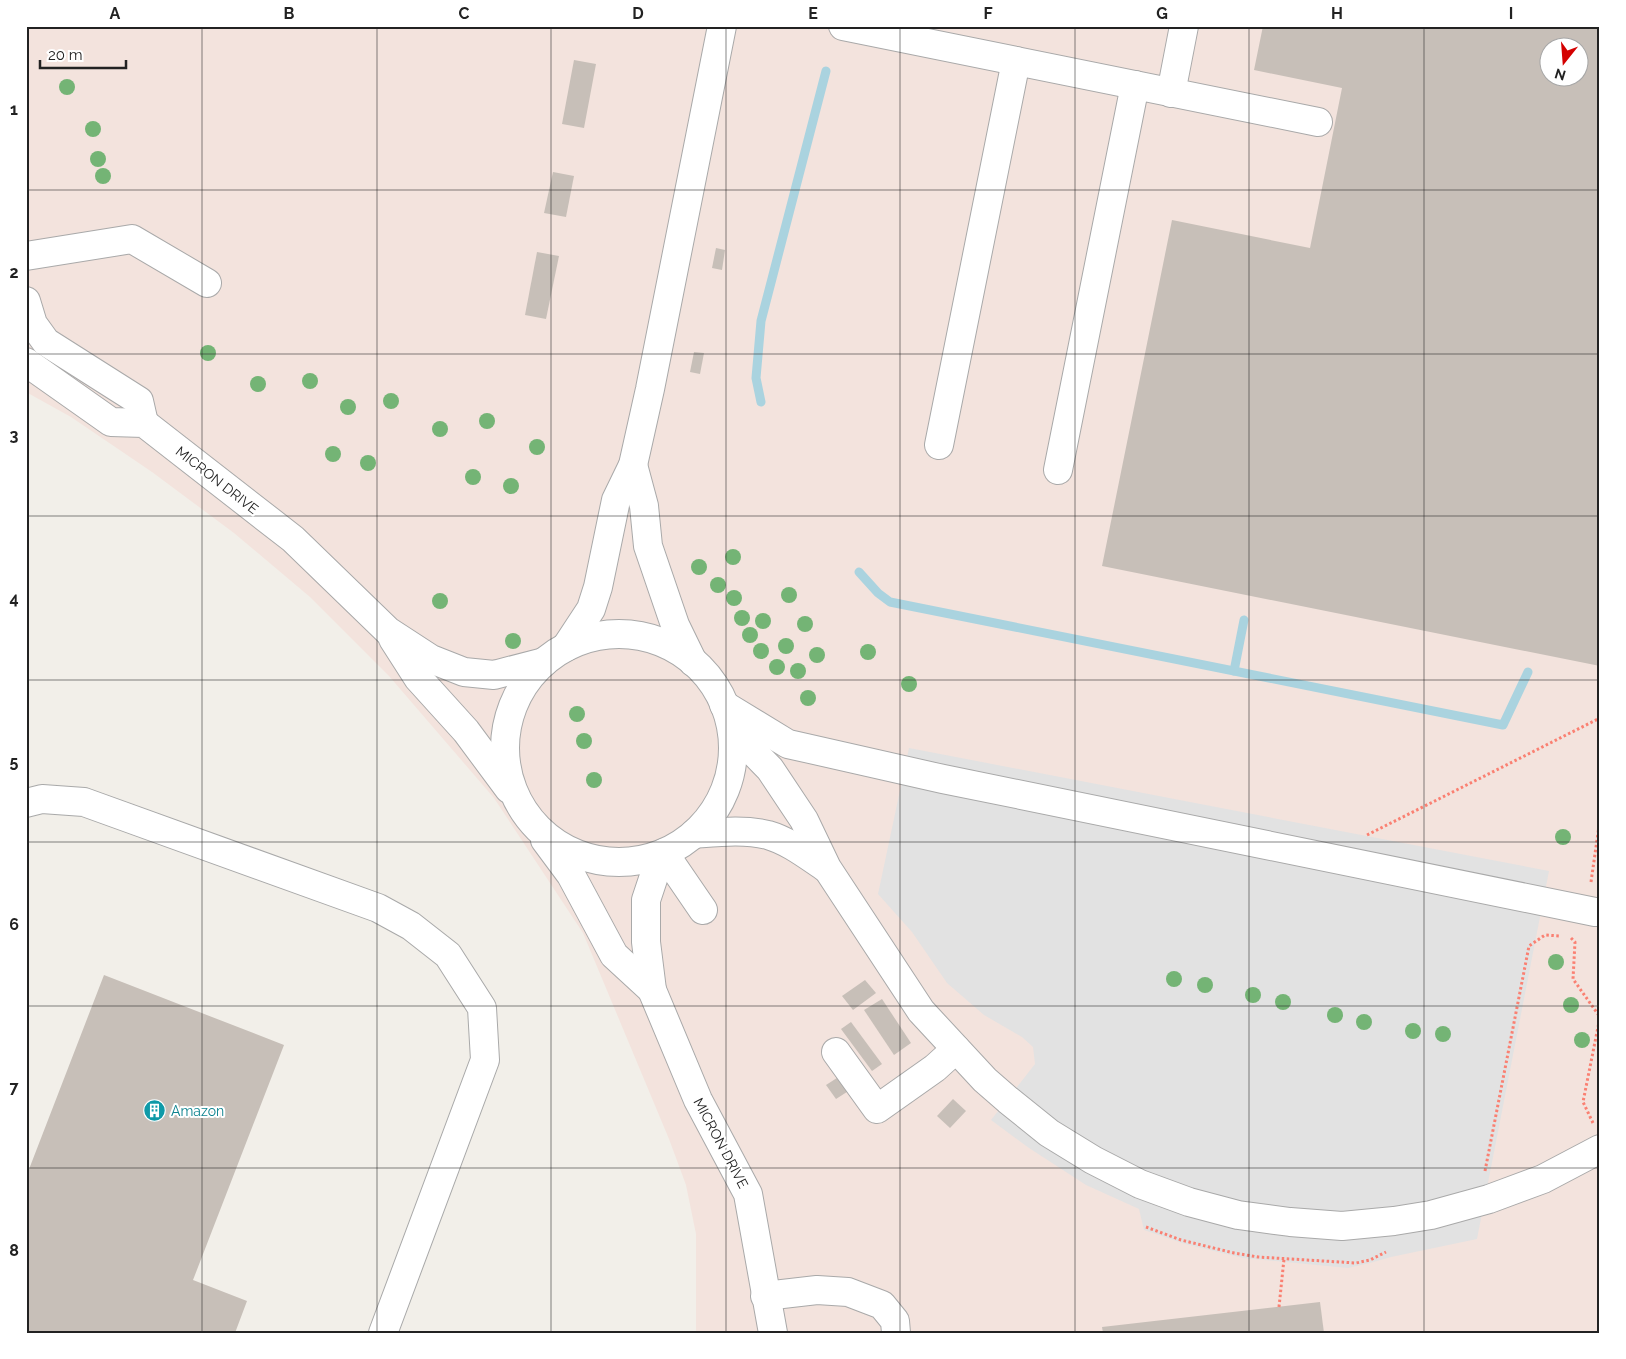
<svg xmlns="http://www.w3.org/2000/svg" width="1626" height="1359" viewBox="0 0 1626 1359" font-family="Raleway,sans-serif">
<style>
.military{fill:#f3e3dd;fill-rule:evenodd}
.parking{fill:#e2e2e2}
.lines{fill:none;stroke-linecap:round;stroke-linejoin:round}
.stream{stroke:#aad3df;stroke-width:9}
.building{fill:#c7bfb8;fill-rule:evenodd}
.minor-casing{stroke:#a9a9a9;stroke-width:30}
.path{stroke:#fa8072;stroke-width:3;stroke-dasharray:2.5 2.5;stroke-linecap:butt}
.minor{stroke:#fff;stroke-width:28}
.tree{fill:#74b475}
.grid{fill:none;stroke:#222;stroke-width:1;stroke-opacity:0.55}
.labels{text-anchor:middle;stroke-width:4;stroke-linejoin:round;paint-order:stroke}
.street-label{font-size:14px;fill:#222;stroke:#fff}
.culture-label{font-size:14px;fill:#0d838f;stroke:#fff;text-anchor:start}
.neatline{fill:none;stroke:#222;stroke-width:2}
.grid-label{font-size:16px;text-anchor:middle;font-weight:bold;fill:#222}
</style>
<rect width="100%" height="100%" fill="#f2efe9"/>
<path class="military" d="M26,26H1600V1333H696V1234L686,1185L669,1139L583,933L494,798L389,676L310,597L234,533L152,472L71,417L26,392ZM1548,48H1578V78H1548Z"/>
<polygon class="parking" points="909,748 1549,871 1477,1239 1391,1257 1370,1263 1348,1268 1243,1258 1185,1244 1144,1230 1139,1209 1086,1185 1029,1148 991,1120 1035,1064 1033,1047 1022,1037 984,1015 947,983 912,932 878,894"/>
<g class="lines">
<g class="stream">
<polyline points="761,402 756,378 761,321 826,71"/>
<polyline points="859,572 878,593 890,602 1503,725 1528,672"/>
<polyline points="1234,671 1244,620"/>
</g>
</g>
<g class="building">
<path d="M1263,26H1600V666L1102,566L1172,220L1310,248L1342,88L1254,70ZM1548,48H1578V78H1548Z"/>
<polygon points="574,60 596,64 584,128 562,124"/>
<polygon points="553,172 574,176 566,217 544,213"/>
<polygon points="716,248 725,250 722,270 712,268"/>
<polygon points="537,252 559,256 546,319 525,315"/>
<polygon points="694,352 704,353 700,374 690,372"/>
<polygon points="104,975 284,1045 193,1280 247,1301 235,1333 26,1333 26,1177"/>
<polygon points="865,980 876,993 853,1010 842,996"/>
<polygon points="882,999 911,1043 894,1055 864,1010"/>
<polygon points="851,1022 882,1064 872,1071 841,1029"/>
<polygon points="840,1076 850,1090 836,1099 826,1085"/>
<polygon points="953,1099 966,1111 950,1128 937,1116"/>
<polygon points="1320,1302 1324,1333 1103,1333 1102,1327"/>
</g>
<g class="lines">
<defs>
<g id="minor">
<polyline points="843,26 1318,122"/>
<polyline points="1171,93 1184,26"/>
<polyline points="26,256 132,239 207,283"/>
<polyline points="26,301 33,324 46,342 139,401 144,423"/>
<polyline points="26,362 111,422 144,423 293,539 388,631 431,659 464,672 494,675 544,662"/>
<polyline points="939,445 1016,61"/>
<polyline points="633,465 644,506 648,546 675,625 693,662"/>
<polyline points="1058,470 1135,85"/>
<circle cx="619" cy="748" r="114"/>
<polyline points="393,639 418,678 466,731 509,789"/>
<polyline points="566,647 591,609 598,587 616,500 633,465 650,389 722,26"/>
<polyline points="724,705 788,744 943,779 1595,912 1600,912"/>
<polyline points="732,730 770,769 804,820 827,868 921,1011 985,1080 1008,1100 1049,1133 1093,1160 1140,1184 1189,1202 1238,1215 1290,1222 1342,1226 1394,1221 1431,1215 1489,1199 1543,1179 1600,1149"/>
<polyline points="26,803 42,799 84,802 378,908 411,926 448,955 482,1008 485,1060 383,1333"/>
<path d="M694,834C719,832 744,829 768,835C789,841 808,856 826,868"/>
<polyline points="545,840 571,875 614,955 652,990"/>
<polyline points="664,853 655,873 646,900 646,942 652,990 698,1100 748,1194 773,1333"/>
<polyline points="664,853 703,910"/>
<polyline points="836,1052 877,1109 935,1068 956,1049"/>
<polyline points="765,1296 817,1290 848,1292 882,1305 895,1321 896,1333"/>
</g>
</defs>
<use href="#minor" class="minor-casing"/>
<g class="path">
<polyline points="1367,835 1600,718"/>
<polyline points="1591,882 1600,819"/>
<polyline points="1571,938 1575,942 1573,979 1600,1017"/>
<polyline points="1593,1123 1583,1102 1600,1017"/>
<polyline points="1485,1171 1529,946 1545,935 1560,936"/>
<polyline points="1146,1227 1181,1240 1234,1253 1258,1257 1356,1263 1370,1260 1386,1252"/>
<polyline points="1279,1307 1284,1259"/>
</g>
<use href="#minor" class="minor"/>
</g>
<g class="tree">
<circle cx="67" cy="87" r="8"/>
<circle cx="93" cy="129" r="8"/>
<circle cx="98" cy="159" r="8"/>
<circle cx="103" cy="176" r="8"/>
<circle cx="208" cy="353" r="8"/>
<circle cx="310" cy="381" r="8"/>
<circle cx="258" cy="384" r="8"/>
<circle cx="391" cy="401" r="8"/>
<circle cx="348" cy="407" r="8"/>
<circle cx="487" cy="421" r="8"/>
<circle cx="440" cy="429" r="8"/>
<circle cx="537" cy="447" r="8"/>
<circle cx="333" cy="454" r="8"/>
<circle cx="368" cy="463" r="8"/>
<circle cx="473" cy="477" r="8"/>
<circle cx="511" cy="486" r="8"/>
<circle cx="733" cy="557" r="8"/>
<circle cx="699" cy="567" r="8"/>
<circle cx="718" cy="585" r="8"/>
<circle cx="789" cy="595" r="8"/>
<circle cx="734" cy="598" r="8"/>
<circle cx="440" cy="601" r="8"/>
<circle cx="742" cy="618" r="8"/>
<circle cx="763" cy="621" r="8"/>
<circle cx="805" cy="624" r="8"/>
<circle cx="750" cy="635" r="8"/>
<circle cx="513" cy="641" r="8"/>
<circle cx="786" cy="646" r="8"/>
<circle cx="761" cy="651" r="8"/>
<circle cx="868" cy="652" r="8"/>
<circle cx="817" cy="655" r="8"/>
<circle cx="777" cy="667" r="8"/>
<circle cx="798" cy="671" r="8"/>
<circle cx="909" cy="684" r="8"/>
<circle cx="808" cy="698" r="8"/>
<circle cx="577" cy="714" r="8"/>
<circle cx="584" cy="741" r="8"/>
<circle cx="594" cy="780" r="8"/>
<circle cx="1563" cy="837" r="8"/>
<circle cx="1556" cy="962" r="8"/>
<circle cx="1174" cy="979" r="8"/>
<circle cx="1205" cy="985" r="8"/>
<circle cx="1253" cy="995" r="8"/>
<circle cx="1283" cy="1002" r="8"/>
<circle cx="1571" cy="1005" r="8"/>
<circle cx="1335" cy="1015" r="8"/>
<circle cx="1364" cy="1022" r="8"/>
<circle cx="1413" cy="1031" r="8"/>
<circle cx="1443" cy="1034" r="8"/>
<circle cx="1582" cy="1040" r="8"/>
</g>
<path class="grid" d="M202,26V1333M377,26V1333M551,26V1333M726,26V1333M900,26V1333M1075,26V1333M1249,26V1333M1424,26V1333M26,190H1600M26,354H1600M26,516H1600M26,680H1600M26,842H1600M26,1006H1600M26,1168H1600"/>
<defs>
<symbol id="building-disc" viewBox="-11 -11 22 22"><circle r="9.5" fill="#0f9aa8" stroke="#fff"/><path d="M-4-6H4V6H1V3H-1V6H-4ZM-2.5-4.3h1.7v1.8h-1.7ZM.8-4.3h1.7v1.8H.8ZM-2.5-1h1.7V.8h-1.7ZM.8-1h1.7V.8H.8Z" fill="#fff"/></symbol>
</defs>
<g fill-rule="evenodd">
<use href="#building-disc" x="142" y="1098" width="25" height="25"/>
</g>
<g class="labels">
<g class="street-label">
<text transform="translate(217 480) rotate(38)" y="5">MICRON DRIVE</text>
<text transform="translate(721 1143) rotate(62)" y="5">MICRON DRIVE</text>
</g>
<g class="culture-label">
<text x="171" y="1116">Amazon</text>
</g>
</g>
<rect width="1626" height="1359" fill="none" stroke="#ffffff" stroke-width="55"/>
<g transform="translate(1564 62) rotate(197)"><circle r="24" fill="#ffffff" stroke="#a7a7a7"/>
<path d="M0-4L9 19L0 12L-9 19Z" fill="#d40000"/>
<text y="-8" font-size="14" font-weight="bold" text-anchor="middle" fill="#222222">N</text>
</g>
<path d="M40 60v8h86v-8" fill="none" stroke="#222222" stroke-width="2.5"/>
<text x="48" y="60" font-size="15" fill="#222222" stroke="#ffffff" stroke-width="4" paint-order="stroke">20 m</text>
<rect x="28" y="28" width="1570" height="1304" class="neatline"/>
<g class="grid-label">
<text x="115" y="19">A</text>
<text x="289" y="19">B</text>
<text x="464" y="19">C</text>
<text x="638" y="19">D</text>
<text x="813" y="19">E</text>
<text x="988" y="19">F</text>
<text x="1162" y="19">G</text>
<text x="1337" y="19">H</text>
<text x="1511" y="19">I</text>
<text x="14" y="115">1</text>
<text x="14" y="278">2</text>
<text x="14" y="441">3</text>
<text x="14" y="604">4</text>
<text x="14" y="767">5</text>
<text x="14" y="930">6</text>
<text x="14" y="1093">7</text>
<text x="14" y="1256">8</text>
</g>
</svg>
